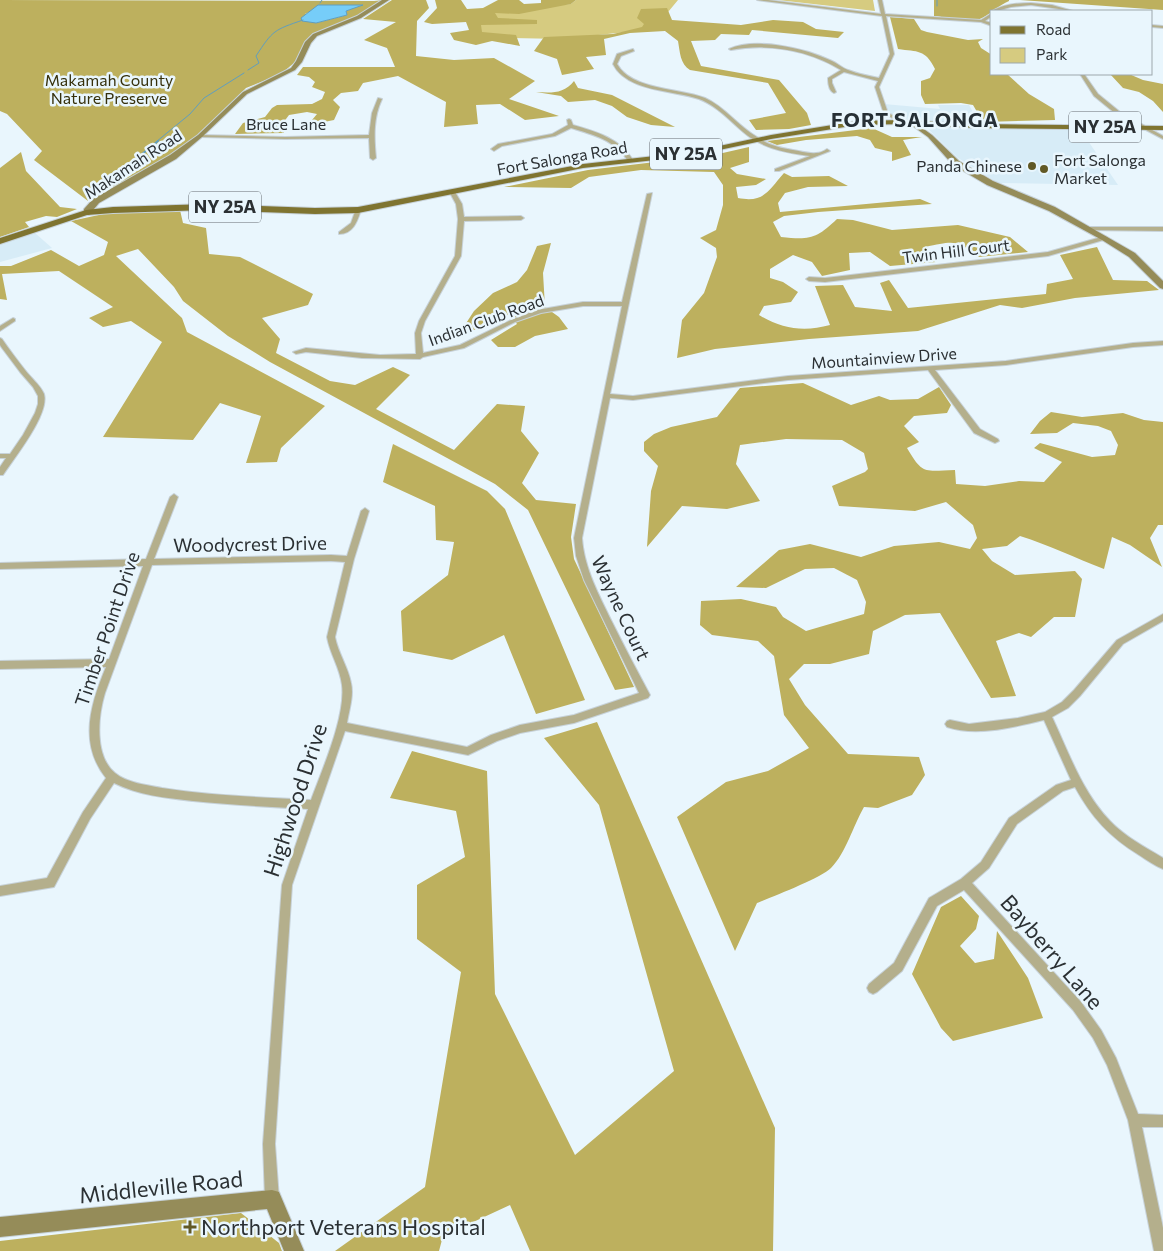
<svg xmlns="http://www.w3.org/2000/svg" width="1163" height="1251" viewBox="0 0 1163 1251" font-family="Commissioner,sans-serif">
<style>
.built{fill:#d7ecf7}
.green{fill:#d6cb80}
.forest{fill:#bdb05e;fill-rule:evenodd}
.water{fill:#76cdf9;stroke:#609ebe}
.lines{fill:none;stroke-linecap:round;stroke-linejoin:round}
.stream-far1{stroke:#609ebe;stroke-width:1}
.stream{stroke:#609ebe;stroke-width:2}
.street-casing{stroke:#c7d2d9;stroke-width:2}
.secondary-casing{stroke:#c7d2d9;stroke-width:2}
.primary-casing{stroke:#c7d2d9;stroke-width:2}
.street{fill:#b4af8c;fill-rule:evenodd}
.secondary{fill:#958c59;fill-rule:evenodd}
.primary{fill:#7f7430;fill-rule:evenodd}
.poi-dot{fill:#615925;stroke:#e9f6fd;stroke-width:2}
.labels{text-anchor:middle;stroke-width:5;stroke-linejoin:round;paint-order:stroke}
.far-park-label{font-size:16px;fill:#36300b;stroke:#e9f6fd}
.far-street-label{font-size:16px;fill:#2b3033;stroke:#e9f6fd}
.far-poi-label{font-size:16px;fill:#2b3033;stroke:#e9f6fd;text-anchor:start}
.shield{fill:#e9f6fd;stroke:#646b70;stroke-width:1}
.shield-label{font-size:18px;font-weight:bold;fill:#2b3033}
.street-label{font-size:19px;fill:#2b3033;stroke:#e9f6fd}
.far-district-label{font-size:20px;font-weight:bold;letter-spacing:1px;fill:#262f35;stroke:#e9f6fd}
.near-street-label{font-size:22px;fill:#2b3033;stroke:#e9f6fd}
.near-poi-label{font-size:22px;fill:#2b3033;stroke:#e9f6fd;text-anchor:start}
</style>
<rect width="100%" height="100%" fill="#e9f6fd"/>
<g class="built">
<polygon points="884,104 940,109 938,105 969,105 979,123 909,121 891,115"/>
<polygon points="926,127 1080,129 1118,185 998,183 958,158"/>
<polygon points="35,233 52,248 0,262 0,244"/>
</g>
<g class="green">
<polygon points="576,0 678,0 654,29 561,39 512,38 477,33 474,10 571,4"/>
<polygon points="778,0 873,0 875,11"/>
</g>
<g class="forest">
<path d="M0,0L374,1L385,0L358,15L306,40L295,62L281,74L246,88L204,130L173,156L88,201L34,160L42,151L7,114L0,111ZM351,9L346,11L347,15L316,23L305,14L314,10Z"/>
<polygon points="392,0 426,0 429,8 417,21 416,56 454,60 494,58 535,81 509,99 559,116 525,120 500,104 476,105 478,124 444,127 446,102 398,76 363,83 358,91 341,93 333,100 340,107 334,120 324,122 312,120 317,114 307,112 289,115 283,123 284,133 235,134 243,123 265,117 272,108 277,105 312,104 322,99 325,92 312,87 315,82 309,77 297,75 303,67 395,67 387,48 364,40 396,22 363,19"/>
<polygon points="435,0 461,0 467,9 483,8 498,0 519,0 524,4 541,3 541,0 576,0 571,4 519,14 495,13 498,18 537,20 537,24 481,25 482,32 516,35 520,46 492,41 476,45 454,40 450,33 469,30 466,22 432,24 424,22 437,8"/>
<path d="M934,0H1009V1C999,5 992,13 982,18C972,23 946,17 934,16Z"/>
<polygon points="1020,0 1163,0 1163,10"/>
<path d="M667,8L672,20L741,25L773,20L803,22L816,29L844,32L838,38L752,30L749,35L721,34L715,40L691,41L701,66L779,80L807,113L811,125L789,129L756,130L749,120L786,113L768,83L690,70C680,64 680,52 678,41L665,31L630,33L604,39L606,55L586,57L594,69L562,75L557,59L534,51L544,37L613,34L642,27L644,24L637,18L641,9Z"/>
<path d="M890,17L914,19L921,30L927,32L968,40L983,39L978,42L981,48L992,55V74H1007L1029,94L1054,109L1055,120L983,122L973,105L961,103L925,104L921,95V81L930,78L935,69C925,49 918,52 898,49Z"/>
<polygon points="1110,74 1129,74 1143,80 1163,84 1163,112 1153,101 1139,92 1123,88"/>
<path d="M574,81L578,88L612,95L675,127L651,125L627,117L612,106L595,100L568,102L561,96L536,92C551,93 564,94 574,81Z"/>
<polygon points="872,128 892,137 922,137 903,140 911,155 892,161 892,152 875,148 870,140 857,136 806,140 777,145 767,141"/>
<path d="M749,147V162L730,168L737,174L766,179L756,185L736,187L738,198C764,203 768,191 784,173L792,177L829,176L848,186L808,187L785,193L778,203L780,212L920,199L932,204L818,212L784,216L773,222L781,237C810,240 816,239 837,219L853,220L892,230L958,225L1010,237L1028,252L979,257C956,239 954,241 925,247L936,262L890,266L870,252L849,253L850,270L822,276L812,262L793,255L770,269V278L783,282L798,292L791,302L764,306L759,315C782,329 804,332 830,325L815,286L843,285L855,307L892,311L880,283L889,280L908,308L1046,294L1047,284L1073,279L1060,255L1097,247L1113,280L1147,281L1159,290L1075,298L1022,308L1000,305L918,331L809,339L715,349L677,358L682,320L704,293L717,257L716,248L700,238L716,230L723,205V185L714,172L641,170L589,177L571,188L504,187L588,170L714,155Z"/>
<polygon points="21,152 26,171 60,207 77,209 57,217 46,216 25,222 29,227 0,237 0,168"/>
<polygon points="180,210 183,223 206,228 209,254 240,257 313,294 308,305 262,318 280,339 276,353 330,381 355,385 393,367 410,375 376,409 454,450 497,404 525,406 521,431 539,453 522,483 536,500 576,504 571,537 574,559 634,687 615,690 528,510 495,484 270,362 228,336 183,301 174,287 138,249 116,256 182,318 187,332 325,406 281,448 277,462 246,463 261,416 220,403 193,440 103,437 162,342 131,321 103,327 89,318 113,307 59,271 2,274 7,300 0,299 0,266 11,266 51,250 79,266 104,255 108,242 71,221 108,213"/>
<polygon points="551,243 543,273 545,307 559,317 568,329 535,336 515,347 498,347 491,340 517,324 510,314 474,330 461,331 474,311 493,293 517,282 527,270 537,246"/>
<path d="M803,383L851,405L879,396L890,400L918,399L939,387L951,405L947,413L914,416L904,426L919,442L907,448C923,475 924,471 955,470L956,484L985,486L1019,481L1044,482L1062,462L1034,448L1040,443L1092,457L1115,455L1118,445L1111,431L1098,426L1073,423L1057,433L1030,434L1040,421L1051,412L1082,417L1123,413L1144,420L1163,422V525H1158L1150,538L1162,567L1130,545L1112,537L1104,569C1075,558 1049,545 1020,536L1007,546L982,549L992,561L1015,575L1075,571L1082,579L1075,617H1054L1031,637L1019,633L996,641L1016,696L991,698L940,613L905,615L873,631L869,654L830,664H804L789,679L805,705L848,754L919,757L925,775L912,795L878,808L864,807C853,826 846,853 831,868C821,878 772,897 757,903L735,951L677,817L726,782L768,771L809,748L784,715L774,656L758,641L712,635L700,625L701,601L741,599L776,607L783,617L806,631L864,614L866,602L857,580L834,568L805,569L766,588L736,587L779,550L810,544L861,557L894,546L939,542L970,549L977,538L973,525L946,502L915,511L839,506L832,486L865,472L868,469L864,453L842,440L786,439L740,445L736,464L760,501L727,509L682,506L647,547L651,491L658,466L644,451V442L654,434L671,427L717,417L740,388Z"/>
<polygon points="393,444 487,491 505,509 585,700 536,714 504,635 452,660 403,651 401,611 448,575 454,542 436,540 435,506 383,482"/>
<polygon points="597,722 775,1128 773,1251 530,1251 510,1205 443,1236 439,1251 335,1251 425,1187 461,972 417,939 417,885 465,857 456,811 390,798 412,751 487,771 495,994 575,1155 674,1071 599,805 544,738"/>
<polygon points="961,896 979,916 976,929 960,946 975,963 994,959 997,931 1028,978 1043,1018 953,1041 941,1028 912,974 941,907"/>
<polygon points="241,1213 279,1243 282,1251 0,1251 0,1241"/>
</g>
<polygon class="water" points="318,5 363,5 346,11 347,15 316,23 302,21 301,18"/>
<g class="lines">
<g class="stream-far1">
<polyline points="937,0 937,6"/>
<polyline points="320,3 322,0"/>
<path d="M248,70L259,63L256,56C273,30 274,30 303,20"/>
<polyline points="156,142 190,114 204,98 244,73"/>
</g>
<polyline class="stream" points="136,159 158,141"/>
<defs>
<g id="street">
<path d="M757,0H768L881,14L878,0H882L885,14L981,20L992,13V16L985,21L992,23V26L981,22L886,16L894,54L879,87L888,113L905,121V122L903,123L884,114L875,87L878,81L844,72L832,79V83L836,92L834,93C829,91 828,83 828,78L841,70C809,50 768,43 731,50L729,49C755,37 806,48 832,61C837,63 842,68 848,70C858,74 869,76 879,78L890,54L882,16Z"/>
<path d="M1031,3L1052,5L1073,11L1031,5L1011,7L997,11H992C1004,4 1018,3 1031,3Z"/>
<polygon points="1152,25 1163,26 1163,28 1152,27"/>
<path d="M633,49L634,51L621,56L617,64C631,90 680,88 705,98C725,107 738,126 757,137C768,145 780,148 793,150C800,151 809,154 816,153C820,153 824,151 827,149L830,151L779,171H775V169L810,156C790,153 769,150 751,138C734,126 720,107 699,99C673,90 627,92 613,64L617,54Z"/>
<polygon points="1080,74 1084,74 1098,94 1120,112 1163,136 1163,139 1116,114 1094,96"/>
<path d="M378,98L382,99C373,118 374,138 376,158L373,160L370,158L369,138L285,139L200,137L198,136L200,135L285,137L369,135L372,113Z"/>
<path d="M569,119L571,120L573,125C597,132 619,138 633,160L628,161C615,140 594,135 571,128L555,136L502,146L494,151L491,149L498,144L552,134L568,125L567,120Z"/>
<path d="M451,192H455L462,204L464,217L521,216L524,218L521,220L464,221L461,256L425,321L421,333L423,353L460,345L511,320L537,310L583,302H622L647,194L652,193L610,394L633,396L788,376L1006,361L1133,343L1163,341V345L1133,347L1006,365L935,370L980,429L998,439L999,441L995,443L974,433L928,370L788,380L633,400L610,398L582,538C584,568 599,595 612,622C624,646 637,671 650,695L648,698L574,723L520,733L497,741L468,755L345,731L292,885L275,1144L279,1199L277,1204L272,1206L267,1204L265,1199L263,1144L282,885L308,809C270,807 231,805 193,801C166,798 138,795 114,783L90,819L54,887L0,896V886L47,878L83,812L106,778C78,743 91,703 106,667L0,669V661L109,659L143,566L0,569V563L146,559L170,497L174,494L178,497L154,559L331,555L347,556L361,511L365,508L369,511L354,559L335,637C338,653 348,667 351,683C354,696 349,710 347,723L467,747L491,735L520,725L574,715L639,693L584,580L576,556L574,538L622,306H583L541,313L515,322L464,348L423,357L420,359L362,358L306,352L296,354L293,352L306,348L380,355L416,354L415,333L419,321L455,256L458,219L456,204L450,193ZM331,561L345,562L327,637C330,654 340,668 342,685C346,716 322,770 311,800C261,797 211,796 162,788C147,785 127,783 115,773C94,756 98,716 105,693L152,565Z"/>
<path d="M356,209L361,210C357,222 353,234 339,234V232L351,223Z"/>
<polygon points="1086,227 1163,227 1163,231 1084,230 1083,229"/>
<polygon points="1105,236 1108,238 1107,239 1048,256 825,282 809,281 806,279 809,277 825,278 1048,252"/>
<polygon points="13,318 15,319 15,321 0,331 0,326"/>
<path d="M0,338L2,339C9,349 17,360 25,370C31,378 40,385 44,394C50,414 14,458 3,475H0V467L6,458H0V454H10L23,435L35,413L38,404V396L33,387L20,372L2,348L0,345Z"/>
<path d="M1163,614V621L1123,644L1080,696L1068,708L1052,717C1069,753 1082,792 1110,821C1124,836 1145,847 1163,858V869C1155,866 1147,860 1139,855C1110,837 1092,818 1075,787L1063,791L1017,824L989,868L972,883L1081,1002L1101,1030L1116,1058L1138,1114L1163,1115V1127H1142L1163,1228V1251H1154L1128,1120L1107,1065L1093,1038L1073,1010L964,890L937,906L902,971L877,992L873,994L869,992L867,988L869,984L894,963L929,898L961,879L981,862L1009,818L1056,785L1071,780L1044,720C1014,727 977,737 947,727L945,724L947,721L950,720L969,724L1018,718L1045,712L1062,702L1074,690L1117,640Z"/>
</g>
<g id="secondary">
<polygon points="382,0 389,0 361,18 317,36 311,43 302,62 295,70 247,94 202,137 176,159 99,203 89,215 83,215 84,209 93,199 170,155 198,135 243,92 291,68 296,61 305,42 313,34 357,16"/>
<polygon points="910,122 914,122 932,135 959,161 993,181 1055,207 1135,253 1163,281 1163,289 1160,288 1129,257 1102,240 1049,211 987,185 953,165 928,137 910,124"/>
<polygon points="272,1190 279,1192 304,1251 284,1251 267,1209 0,1237 0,1217"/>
</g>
<polygon id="primary" points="903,120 976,124 1163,126 1163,130 976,128 903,124 857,125 771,139 691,156 583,168 358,213 315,214 208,210 113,213 87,215 0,244 0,238 86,210 113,207 208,204 315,208 358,207 583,164 691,152 771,135 857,121"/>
</defs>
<use href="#street" class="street-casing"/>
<use href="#secondary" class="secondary-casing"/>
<use href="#primary" class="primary-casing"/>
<use href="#street" class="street"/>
<use href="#secondary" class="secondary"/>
<use href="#primary" class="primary"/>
</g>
<g class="poi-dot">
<circle cx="1032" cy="166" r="5"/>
<circle cx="1044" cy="169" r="5"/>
<path d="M187.5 1219.5h5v5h5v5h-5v5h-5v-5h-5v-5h5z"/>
</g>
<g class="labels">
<g class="far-park-label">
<text x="109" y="86">Makamah County<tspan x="109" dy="18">Nature Preserve</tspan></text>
</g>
<g class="far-street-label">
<text x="286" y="130">Bruce Lane</text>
<text transform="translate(562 158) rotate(-10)" y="6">Fort Salonga Road</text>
<text transform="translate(133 164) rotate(-33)" y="6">Makamah Road</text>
<text transform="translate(956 251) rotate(-7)" y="6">Twin Hill Court</text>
<text transform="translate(486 320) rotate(-20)" y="6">Indian Club Road</text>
<text transform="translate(884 358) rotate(-4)" y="6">Mountainview Drive</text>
</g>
<g class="far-poi-label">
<text x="1054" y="166">Fort Salonga<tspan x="1054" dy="18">Market</tspan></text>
<text x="1022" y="172" text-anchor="end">Panda Chinese</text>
</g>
<g class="shield">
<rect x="1069" y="111.5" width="72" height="31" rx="4"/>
<rect x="650" y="138.5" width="72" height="31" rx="4"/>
<rect x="189" y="191.5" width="72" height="31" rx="4"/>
</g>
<g class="shield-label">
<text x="1105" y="133">NY 25A</text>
<text x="686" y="160">NY 25A</text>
<text x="225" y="213">NY 25A</text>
</g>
<g class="street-label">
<text transform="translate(250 544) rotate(-1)" y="7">Woodycrest Drive</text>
<text transform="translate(621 608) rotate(65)" y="7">Wayne Court</text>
<text transform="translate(107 629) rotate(-71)" y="7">Timber Point Drive</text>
</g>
<g class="far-district-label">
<text x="915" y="127">FORT SALONGA</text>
</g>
<g class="near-street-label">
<text transform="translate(295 800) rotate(-72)" y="8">Highwood Drive</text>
<text transform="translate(1052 952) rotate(49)" y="8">Bayberry Lane</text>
<text transform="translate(161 1187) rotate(-6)" y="8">Middleville Road</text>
</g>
<g class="near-poi-label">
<text x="201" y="1235">Northport Veterans Hospital</text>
</g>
</g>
<rect x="990" y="10" width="162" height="65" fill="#e9f6fd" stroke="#9da7ac"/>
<rect x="1000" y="26" width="25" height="8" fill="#7f7430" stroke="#9da7ac"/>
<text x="1036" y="35" font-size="15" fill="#2b3033">Road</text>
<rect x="1000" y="48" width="25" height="15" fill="#d6cb80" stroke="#9da7ac"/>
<text x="1036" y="60" font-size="15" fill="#2b3033">Park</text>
</svg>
